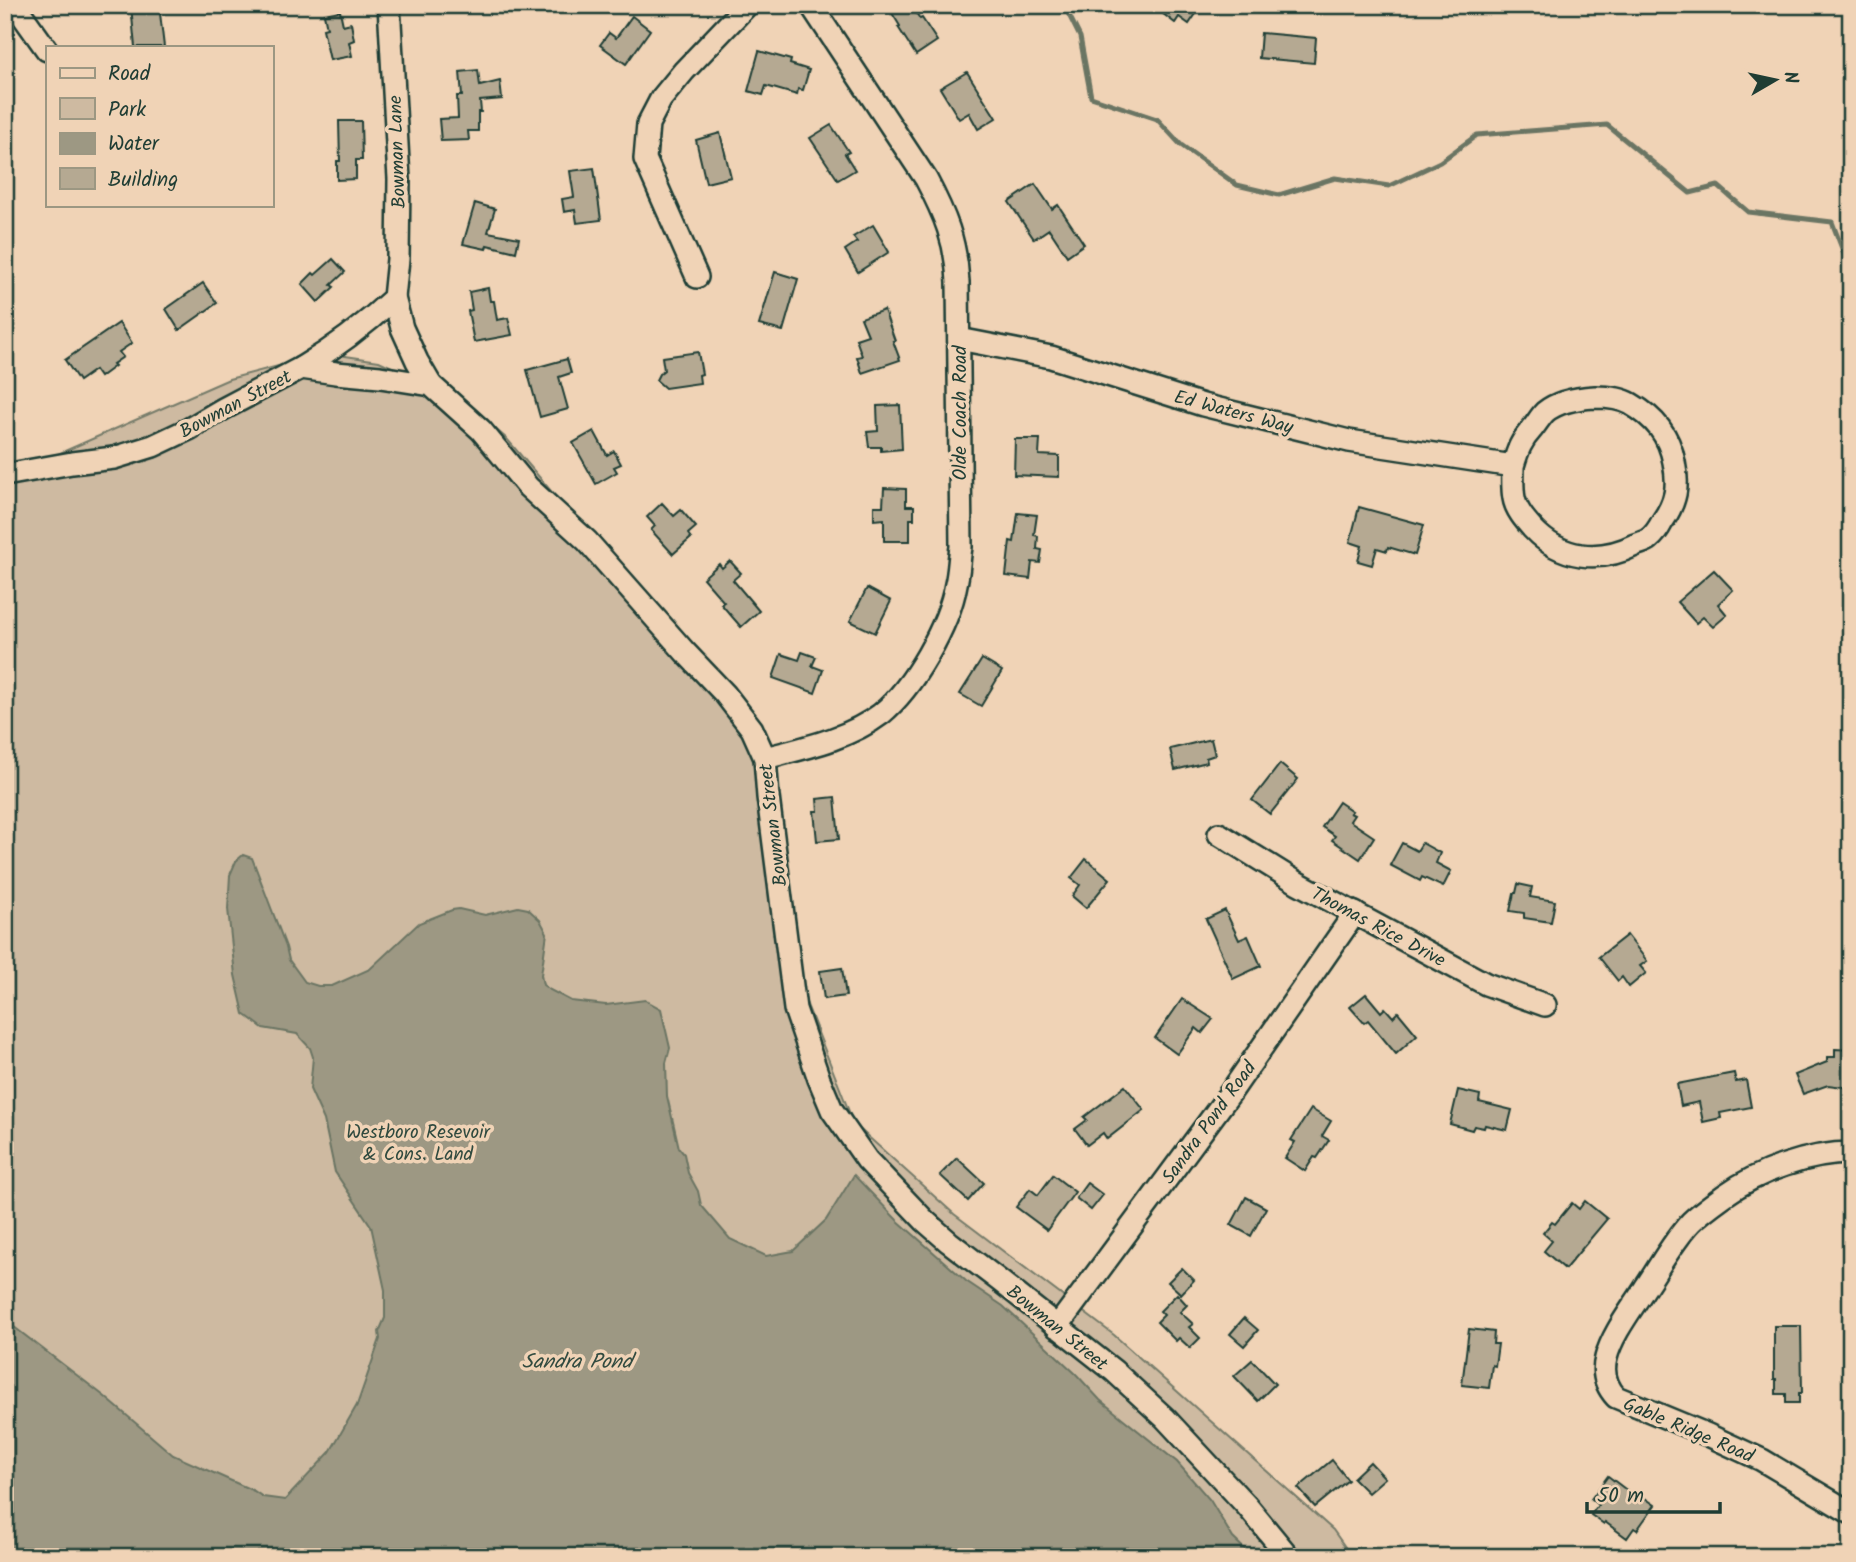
<svg xmlns="http://www.w3.org/2000/svg" width="1856" height="1562" viewBox="0 0 1856 1562" font-family="Kalam,sans-serif">
<style>
.green{fill:#cebaa1;stroke:#767c6a;stroke-width:2}
.water{fill:#9d9883;stroke:#6b7463;stroke-width:2}
.lines{fill:none;stroke-linecap:round;stroke-linejoin:round}
.stream{stroke:#6b7463;stroke-width:5}
.building{fill:#b5a992;stroke:#1f3d34;stroke-width:2}
.street-casing{stroke:#1f3d34;stroke-width:26}
.street{stroke:#f0d3b6;stroke-width:21}
.labels{text-anchor:middle;stroke-width:7;stroke-linejoin:round;paint-order:stroke}
.street-label{font-size:19px;fill:#1f3d34;stroke:#f0d3b6}
.park-label{font-size:19px;fill:#304a3f;stroke:#f0d3b6}
.water-label{font-size:21px;font-style:italic;fill:#324b40;stroke:#f0d3b6}
</style>
<rect width="100%" height="100%" fill="#f0d3b6"/>
<filter id="ink" filterUnits="userSpaceOnUse"><feTurbulence type="fractalNoise" baseFrequency=".0143" numOctaves="2"/><feDisplacementMap in="SourceGraphic" scale="14" xChannelSelector="R" yChannelSelector="G"/><feConvolveMatrix kernelMatrix="1 2 1 2 8 2 1 2 1" color-interpolation-filters="sRGB"/></filter>
<g filter="url(#ink)">
<polygon class="green" points="332,354 379,361 460,398 507,439 755,732 779,934 854,1124 954,1214 1114,1335 1333,1530 1352,1557 5,1557 5,465 58,454 229,379 301,360"/>
<polygon class="water" points="243,855 252,858 286,947 289,960 305,982 318,986 332,986 370,969 419,923 452,910 459,909 485,915 518,907 528,909 540,920 547,933 541,975 543,985 550,990 571,1001 606,1005 645,1000 661,1009 670,1048 666,1063 667,1096 679,1148 684,1154 688,1173 698,1191 701,1205 730,1239 766,1256 793,1251 826,1220 854,1175 897,1220 966,1281 1003,1306 1076,1374 1100,1400 1177,1462 1210,1500 1233,1538 1253,1557 5,1557 5,1320 104,1396 173,1455 254,1491 263,1497 285,1500 330,1452 357,1405 380,1339 379,1332 385,1318 385,1290 371,1226 335,1172 324,1120 310,1089 313,1057 310,1048 297,1034 263,1028 244,1014 235,975 228,909 230,875 236,861"/>
<g class="lines">
<polyline class="stream" points="1064,5 1080,37 1091,97 1157,119 1181,145 1237,185 1279,195 1335,178 1389,186 1440,162 1477,135 1607,125 1690,193 1718,186 1748,212 1832,222 1851,272"/>
</g>
<g class="building">
<polygon points="140,5 159,5 164,47 135,47 131,6"/>
<polygon points="887,5 911,5 920,19 922,18 937,41 916,55 898,27 900,26"/>
<polygon points="1161,5 1202,5 1189,24 1179,17 1175,23 1162,13 1166,8"/>
<polygon points="340,11 343,25 351,23 354,40 349,42 352,56 330,60 323,29 327,28 324,14"/>
<polygon points="632,16 650,30 626,64 600,45 609,33 616,38"/>
<polygon points="1261,33 1316,38 1314,63 1259,58"/>
<polygon points="759,51 791,60 790,64 809,70 803,90 798,89 797,95 766,86 763,95 748,91"/>
<polygon points="478,70 480,86 500,81 502,99 480,101 481,112 478,112 478,131 468,131 469,140 441,141 439,119 458,118 457,96 462,96 460,72"/>
<polygon points="967,72 996,118 978,129 969,113 959,119 940,88"/>
<polygon points="339,121 361,121 362,160 356,160 356,179 337,180 337,161 340,161"/>
<polygon points="831,125 849,152 845,154 855,170 838,180 810,138"/>
<polygon points="720,133 731,177 706,183 696,140"/>
<polygon points="594,168 601,220 577,223 575,210 564,212 562,199 574,197 570,171"/>
<polygon points="1035,184 1052,209 1058,205 1084,244 1067,256 1049,229 1034,239 1009,202"/>
<polygon points="475,203 495,209 488,232 519,238 516,252 487,245 486,249 463,244"/>
<polygon points="873,225 889,252 858,272 845,250 857,242 853,237"/>
<polygon points="333,259 345,272 331,285 334,287 318,302 302,284 313,273 315,275"/>
<polygon points="775,272 798,279 783,331 759,325"/>
<polygon points="203,283 217,303 179,330 166,309"/>
<polygon points="488,288 490,301 494,301 497,320 508,318 512,335 474,342 468,311 472,310 469,292"/>
<polygon points="884,310 895,341 893,341 900,360 862,373 857,357 862,356 856,339 868,335 861,318"/>
<polygon points="119,323 132,343 119,352 123,357 113,364 115,366 100,377 95,370 79,381 65,360"/>
<polygon points="698,352 702,374 699,375 700,383 665,388 656,380 659,374 664,370 662,357"/>
<polygon points="567,359 571,373 559,377 568,409 540,417 527,370"/>
<polygon points="900,405 902,449 881,451 881,447 869,447 867,432 878,431 877,406"/>
<polygon points="594,431 607,455 614,451 621,464 614,467 617,472 596,484 573,443"/>
<polygon points="1015,439 1040,439 1039,455 1059,456 1059,477 1014,475"/>
<polygon points="884,488 906,489 906,506 914,506 914,519 910,519 910,541 884,541 884,519 874,520 874,506 883,506"/>
<polygon points="662,503 674,516 681,510 696,527 688,534 691,538 673,554 651,530 655,526 647,517"/>
<polygon points="1359,507 1424,525 1415,555 1388,547 1387,551 1377,548 1372,565 1358,561 1362,546 1350,542"/>
<polygon points="1018,513 1037,515 1034,535 1038,536 1037,549 1042,550 1040,563 1032,562 1030,579 1006,576 1010,541 1014,542"/>
<polygon points="730,561 741,573 733,580 759,611 741,627 721,604 724,602 703,578 719,564 722,568"/>
<polygon points="1714,570 1733,590 1718,604 1727,615 1713,627 1703,617 1696,623 1677,602"/>
<polygon points="867,588 891,601 875,633 850,621"/>
<polygon points="802,652 816,657 812,666 823,670 815,693 773,678 781,654 799,660"/>
<polygon points="982,659 1002,671 981,706 960,694"/>
<polygon points="1211,739 1215,755 1206,758 1207,762 1175,770 1170,749"/>
<polygon points="1280,764 1298,779 1270,814 1252,800"/>
<polygon points="835,797 839,839 817,841 814,811 818,811 817,799"/>
<polygon points="1339,802 1352,811 1350,813 1354,815 1350,821 1374,837 1360,859 1332,840 1335,836 1322,827"/>
<polygon points="1402,843 1417,851 1422,843 1440,853 1436,863 1451,871 1443,887 1422,877 1420,881 1390,865"/>
<polygon points="1086,859 1110,879 1086,908 1072,896 1080,885 1071,878"/>
<polygon points="1518,884 1532,887 1530,897 1555,901 1551,922 1524,918 1524,913 1510,911 1514,893 1516,893"/>
<polygon points="1225,910 1239,940 1248,936 1261,966 1233,979 1206,919"/>
<polygon points="1627,935 1647,961 1640,966 1646,973 1629,987 1622,977 1618,981 1599,957"/>
<polygon points="842,968 846,996 824,999 820,971"/>
<polygon points="1366,994 1381,1012 1385,1008 1393,1017 1398,1012 1417,1035 1396,1054 1368,1020 1364,1023 1350,1007"/>
<polygon points="1182,999 1213,1019 1202,1033 1196,1028 1177,1054 1155,1038"/>
<polygon points="1835,1049 1851,1050 1851,1088 1828,1085 1803,1094 1795,1075 1827,1062 1827,1057 1835,1057"/>
<polygon points="1734,1073 1736,1082 1746,1080 1751,1107 1720,1113 1721,1118 1703,1122 1699,1102 1681,1106 1677,1084"/>
<polygon points="1125,1086 1144,1110 1107,1139 1103,1133 1087,1145 1075,1129 1087,1120 1084,1117"/>
<polygon points="1458,1090 1480,1095 1479,1102 1512,1110 1507,1130 1485,1125 1484,1128 1474,1126 1472,1130 1450,1124"/>
<polygon points="1311,1109 1331,1121 1322,1136 1329,1140 1317,1158 1314,1157 1305,1171 1285,1158 1295,1142 1291,1140"/>
<polygon points="957,1158 984,1183 968,1201 940,1175"/>
<polygon points="1053,1175 1075,1192 1047,1230 1016,1207 1030,1189 1038,1195"/>
<polygon points="1087,1183 1103,1195 1091,1210 1076,1198"/>
<polygon points="1246,1197 1266,1208 1251,1236 1231,1225"/>
<polygon points="1585,1201 1607,1219 1565,1269 1544,1251 1552,1241 1543,1233 1552,1222 1555,1224 1572,1203 1579,1209"/>
<polygon points="1182,1268 1194,1280 1181,1294 1168,1282"/>
<polygon points="1177,1294 1187,1305 1180,1312 1193,1324 1189,1327 1200,1338 1190,1348 1179,1338 1176,1341 1157,1322 1164,1315 1160,1311"/>
<polygon points="1244,1318 1258,1330 1244,1346 1230,1334"/>
<polygon points="1774,1326 1801,1326 1802,1393 1799,1393 1799,1403 1786,1403 1786,1394 1776,1394 1776,1379 1774,1379"/>
<polygon points="1469,1329 1494,1332 1493,1344 1498,1344 1495,1366 1492,1365 1489,1388 1462,1385"/>
<polygon points="1252,1360 1275,1384 1258,1401 1234,1376"/>
<polygon points="1332,1460 1348,1480 1315,1507 1298,1488"/>
<polygon points="1370,1462 1385,1478 1368,1493 1353,1478"/>
<polygon points="1608,1476 1633,1495 1636,1492 1655,1505 1637,1530 1634,1528 1627,1538 1605,1522 1604,1524 1591,1515 1598,1505 1591,1499"/>
</g>
<g class="lines">
<defs>
<g id="street">
<polyline points="15,5 47,50"/>
<polyline points="697,277 645,159 648,124 661,99 684,71 747,5"/>
<polyline points="394,298 402,328 417,361 431,385"/>
<path d="M959,339L1051,357L1203,405L1349,441L1513,466C1513,476 1512,488 1514,498C1516,510 1525,520 1533,529C1561,559 1599,563 1635,545C1639,543 1646,542 1649,539C1654,535 1659,528 1662,522C1676,502 1679,486 1674,462C1669,435 1655,418 1631,404C1621,398 1607,397 1595,397C1579,398 1558,401 1545,412C1540,417 1537,423 1532,429C1521,441 1518,449 1513,466"/>
<path d="M301,368C335,348 365,325 394,298L398,259L399,179L389,5"/>
<polyline points="5,475 72,463 114,458 153,446 189,429 223,409 301,368 336,373 380,377 431,385 481,430 528,487 587,541 685,652 725,694 752,729 765,758 768,797 795,1009 819,1079 832,1110 867,1160 925,1221 949,1242 1000,1281 1114,1371 1165,1418 1247,1506 1289,1557"/>
<path d="M765,758C804,748 848,739 881,714C913,688 949,625 956,584C959,572 959,559 961,547L958,282C956,241 945,215 926,179L811,5"/>
<polyline points="1219,834 1298,883 1486,984 1545,1005"/>
<path d="M1851,1153C1810,1153 1758,1171 1725,1195C1714,1203 1701,1212 1691,1222C1673,1241 1660,1266 1645,1288C1632,1309 1612,1334 1606,1358C1602,1373 1606,1386 1616,1397L1708,1435L1762,1460L1851,1513"/>
<polyline points="1057,1327 1231,1092 1355,913"/>
</g>
</defs>
<use href="#street" class="street-casing"/>
<use href="#street" class="street"/>
</g>
</g>
<g class="labels">
<g class="street-label">
<text transform="translate(396 152) rotate(-92)" y="7">Bowman Lane</text>
<text transform="translate(235 403) rotate(-28)" y="7">Bowman Street</text>
<text transform="translate(1234 411) rotate(15)" y="7">Ed Waters Way</text>
<text transform="translate(959 413) rotate(-90)" y="7">Olde Coach Road</text>
<text transform="translate(772 825) rotate(-97)" y="7">Bowman Street</text>
<text transform="translate(1379 926) rotate(28)" y="7">Thomas Rice Drive</text>
<text transform="translate(1208 1122) rotate(-54)" y="7">Sandra Pond Road</text>
<text transform="translate(1058 1327) rotate(39)" y="7">Bowman Street</text>
<text transform="translate(1689 1429) rotate(23)" y="7">Gable Ridge Road</text>
</g>
<g class="park-label">
<text x="418" y="1138">Westboro Resevoir<tspan x="418" dy="22">&amp; Cons. Land</tspan></text>
</g>
<g class="water-label">
<text x="577" y="1368">Sandra Pond</text>
</g>
</g>
<rect width="1856" height="1562" fill="none" stroke="#f0d3b6" stroke-width="28"/>
<rect x="14" y="14" width="1828" height="1534" fill="none" stroke="#1f3d34" stroke-width="2.5" filter="url(#ink)"/>
<rect x="46" y="46" width="228" height="161" fill="#f0d3b6" stroke="#9c9782" stroke-width="2"/>
<rect x="60" y="68" width="35" height="10" fill="#f0d3b6" stroke="#9c9782" stroke-width="2"/>
<text x="108" y="80" font-size="21" fill="#1f3d34">Road</text>
<rect x="60" y="98" width="35" height="21" fill="#cebaa1" stroke="#9c9782" stroke-width="2"/>
<text x="108" y="116" font-size="21" fill="#1f3d34">Park</text>
<rect x="60" y="133" width="35" height="21" fill="#9d9883" stroke="#9c9782" stroke-width="2"/>
<text x="108" y="150" font-size="21" fill="#1f3d34">Water</text>
<rect x="60" y="168" width="35" height="21" fill="#b5a992" stroke="#9c9782" stroke-width="2"/>
<text x="108" y="186" font-size="21" fill="#1f3d34">Building</text>
<g transform="translate(1775 80) rotate(81)" stroke="#f0d3b6" stroke-width="5" paint-order="stroke">
<path d="M0-5L12 26L0 18L-12 26Z" fill="#1f3d34"/>
<text y="-10" font-size="19" font-weight="bold" text-anchor="middle" fill="#1f3d34">N</text>
</g>
<path d="M1587 1502v10h133v-10" fill="none" stroke="#1f3d34" stroke-width="3.5"/>
<text x="1597" y="1502" font-size="21" fill="#1f3d34" stroke="#f0d3b6" stroke-width="5" paint-order="stroke">50 m</text>
</svg>
